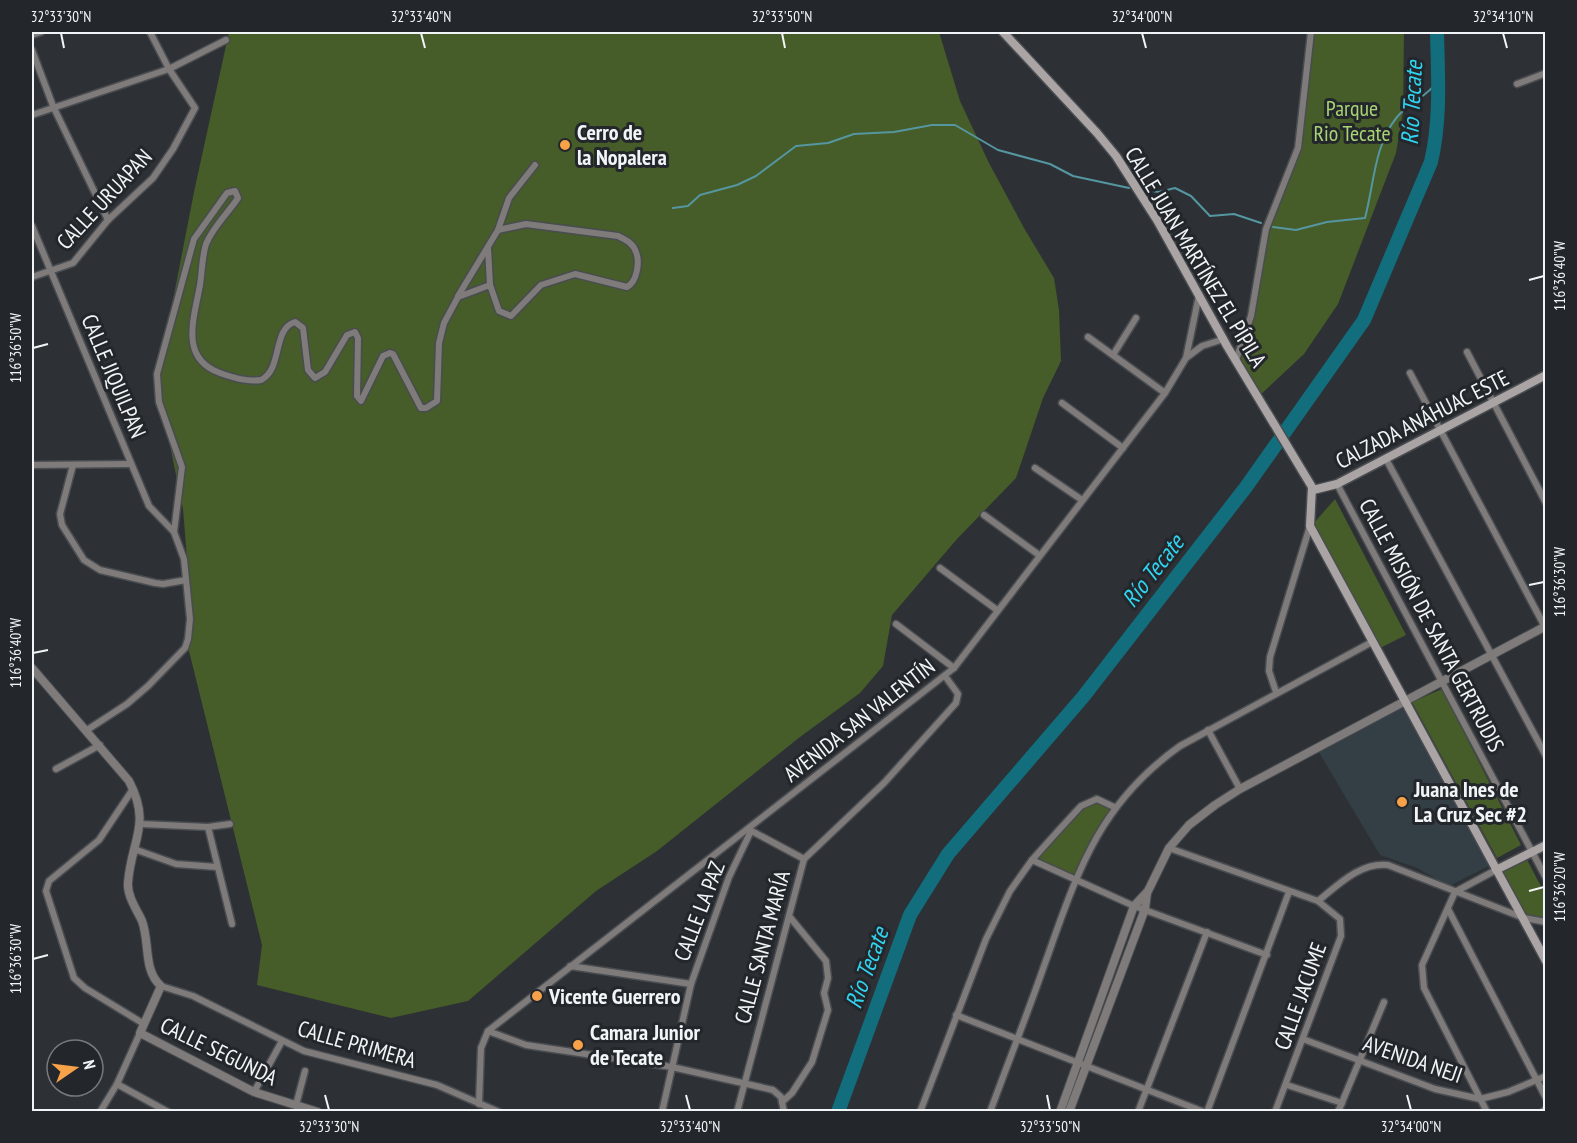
<svg xmlns="http://www.w3.org/2000/svg" width="1577" height="1143" viewBox="0 0 1577 1143" font-family="'PT Sans Narrow',sans-serif">
<style>
.built{fill:#343e45}
.green{fill:#465c29}
.lines{fill:none;stroke-linecap:round;stroke-linejoin:round}
.stream{stroke:#5596a1;stroke-width:2}
.river{stroke:#126d7c;stroke-width:14}
.minor-casing{stroke:#494c50;stroke-width:9}
.tertiary-casing{stroke:#494c50;stroke-width:10}
.secondary-casing{stroke:#494c50;stroke-width:11}
.minor{stroke:#7e7b7a;stroke-width:6}
.tertiary{stroke:#7e7b7a;stroke-width:8}
.secondary{stroke:#aaa5a4;stroke-width:8}
.ticks{fill:none;stroke:#f2f5f7;stroke-width:2}
.poi-dot{fill:#f7a149;stroke:#23272b;stroke-width:2}
.labels{text-anchor:middle;stroke-width:6;stroke-linejoin:round;paint-order:stroke}
.park-label{font-size:22px;fill:#a9d374;stroke:#23272b}
.poi-label{font-size:22px;font-weight:bold;fill:#f2f5f7;stroke:#23272b;text-anchor:start}
.street-label{font-size:22px;fill:#f2f5f7;stroke:#23272b}
.water-label{font-size:24px;font-style:italic;fill:#30d4f0;stroke:#23272b}
.neatline{fill:none;stroke:#f2f5f7;stroke-width:2}
.ticks-label{font-size:15px;text-anchor:middle;fill:#f2f5f7}
</style>
<rect width="100%" height="100%" fill="#2d3135"/>
<polygon class="built" points="1401,701 1489,866 1449,886 1417,868 1380,855 1317,749"/>
<g class="green">
<polygon points="229,32 939,32 960,101 989,163 1024,228 1054,278 1059,310 1061,361 1043,398 1016,478 957,539 892,615 883,666 860,693 800,737 657,851 596,891 468,1001 391,1018 257,985 262,945 188,647 193,633 183,509 157,382 194,192"/>
<path d="M1311,32H1404L1403,112L1396,153L1338,304L1304,354L1258,397L1233,355C1253,315 1251,286 1259,244C1265,215 1283,191 1291,163C1305,121 1306,76 1311,32Z"/>
<polygon points="1335,499 1406,635 1380,648 1313,524"/>
<polygon points="1442,689 1521,845 1497,858 1412,702"/>
<polygon points="1096,794 1112,809 1075,880 1031,862 1073,808"/>
<polygon points="1525,856 1545,894 1545,919 1528,918 1500,867"/>
</g>
<g class="lines">
<g class="stream">
<polyline points="1145,190 1159,192 1175,188 1191,196 1210,216 1234,214 1261,223"/>
<polyline points="673,208 688,206 700,195 737,185 756,176 796,146 828,143 854,134 894,132 932,125 955,125 998,150 1050,164 1073,176 1129,188"/>
<path d="M1273,227L1296,230L1327,222L1365,218C1374,185 1374,145 1397,117C1408,103 1427,97 1438,81"/>
</g>
<path class="river" d="M838,1112L910,915L948,854L1083,697L1246,487L1364,320L1431,162C1441,119 1438,76 1437,32"/>
<defs>
<g id="minor">
<polyline points="32,35 41,32"/>
<polyline points="32,50 53,106 108,220"/>
<polyline points="1517,84 1546,73"/>
<polyline points="32,115 169,69 226,40"/>
<polyline points="32,226 149,506 174,532 184,559 190,619 188,639 185,648 148,686 127,704 87,730"/>
<polyline points="488,248 490,285"/>
<polyline points="32,277 73,263 108,220 153,178 173,149 195,108 169,69 150,32"/>
<polyline points="458,296 498,230 509,198 535,165"/>
<polyline points="1088,337 1165,393"/>
<polyline points="1467,352 1546,503"/>
<polyline points="1113,355 1136,318"/>
<polyline points="1186,358 1202,346 1224,339"/>
<polyline points="1236,360 1251,316 1266,229 1298,148 1311,32"/>
<polyline points="1410,373 1546,629"/>
<polyline points="1062,403 1123,448"/>
<polyline points="1386,459 1546,756"/>
<polyline points="32,465 131,464"/>
<polyline points="73,465 60,514 62,525 84,560 100,570 155,583 163,584 186,580"/>
<polyline points="1035,468 1082,500"/>
<polyline points="1337,484 1546,878"/>
<polyline points="984,515 1039,555"/>
<path d="M174,532L182,467L159,402L157,374L194,239L227,193L235,191L238,198C228,213 213,227 206,244C202,257 202,272 200,285C194,319 179,358 220,373C234,378 247,382 261,380C283,369 272,329 295,322L303,328L308,370L315,378L325,372L347,335L355,332L358,338L357,396L361,401L383,356L390,353L393,354L421,408H426L437,401L439,343L444,323L458,297L490,285L499,311L511,316L541,285L575,274L627,287C637,282 640,262 636,252C633,243 626,240 618,236L526,224L498,230"/>
<polyline points="940,568 997,610"/>
<polyline points="896,624 954,668"/>
<polyline points="1276,692 1269,671 1270,657 1310,526"/>
<polyline points="1208,730 1240,789"/>
<polyline points="56,769 100,745"/>
<polyline points="133,789 99,840 49,881 46,891 74,978 85,988 144,1024"/>
<polyline points="141,824 208,827 230,824"/>
<polyline points="208,827 232,924"/>
<polyline points="748,829 804,859"/>
<path d="M1169,848L1318,901C1338,885 1360,862 1388,865L1524,918L1546,922"/>
<polyline points="134,849 176,864 217,867"/>
<polyline points="1032,860 1134,906 1267,955"/>
<polyline points="1448,909 1546,1098"/>
<polyline points="570,966 691,984"/>
<polyline points="161,986 193,996 304,1051 437,1085 499,1112"/>
<polyline points="956,1015 1204,1112"/>
<polyline points="488,1031 526,1045 672,1067 773,1090 781,1097 784,1112"/>
<polyline points="1303,1039 1435,1089 1480,1099 1508,1092 1546,1076"/>
<polyline points="117,1084 168,1112"/>
<polyline points="1287,1085 1342,1103"/>
<polyline points="254,1092 282,1041"/>
<polyline points="782,1102 792,1093 812,1062 828,1010 824,993 828,978 826,961 789,916"/>
<polyline points="479,1104 481,1048 488,1031 954,668 1165,393 1186,358 1199,295"/>
<polyline points="296,1105 305,1071"/>
<polyline points="100,1112 117,1084 140,1033"/>
<polyline points="662,1112 691,984 729,877 751,831"/>
<polyline points="737,1112 804,859 884,783 956,703 958,694 945,676"/>
<polyline points="920,1112 986,939 1010,891 1032,860 1058,831 1081,806 1097,799 1114,807"/>
<path d="M990,1112C1008,1063 1027,1015 1044,966C1077,874 1097,805 1180,746L1372,642"/>
<polyline points="1138,1112 1207,932"/>
<polyline points="1207,1112 1289,892"/>
<polyline points="1275,1112 1341,936 1340,919 1318,901"/>
<polyline points="1338,1112 1384,1002"/>
<polyline points="1487,1112 1424,988 1422,965 1455,892 1496,870"/>
<polyline points="1542,1112 1546,1109"/>
</g>
<g id="tertiary">
<path d="M32,668L129,781C152,825 131,840 128,883C127,896 137,910 142,921C150,942 143,971 161,986L140,1033L254,1092L318,1112"/>
<polyline points="1060,1112 1134,906 1148,891 1169,848 1189,825 1215,805 1240,789 1546,626"/>
<polyline points="1069,1112 1145,909 1147,893"/>
</g>
<g id="secondary">
<polyline points="1003,32 1097,133 1116,156 1157,220 1227,346 1312,487 1310,526 1546,961"/>
<polyline points="1313,490 1337,484 1546,375"/>
<polyline points="1496,870 1546,845"/>
</g>
</defs>
<use href="#minor" class="minor-casing"/>
<use href="#tertiary" class="tertiary-casing"/>
<use href="#secondary" class="secondary-casing"/>
<use href="#minor" class="minor"/>
<use href="#tertiary" class="tertiary"/>
<use href="#secondary" class="secondary"/>
</g>
<path class="ticks" d="M61,33L64,48M421,33L425,48M782,33L785,48M1142,33L1146,48M1503,33L1507,48M1529,280L1544,276M33,348L48,344M1529,585L1544,582M33,653L48,650M1529,891L1544,887M33,959L48,955M325,1095L329,1110M686,1095L690,1110M1047,1095L1050,1110M1407,1095L1411,1110"/>
<g class="poi-dot">
<circle cx="565" cy="145" r="6"/>
<circle cx="1402" cy="802" r="6"/>
<circle cx="537" cy="996" r="6"/>
<circle cx="578" cy="1045" r="6"/>
</g>
<g class="labels">
<g class="park-label">
<text x="1352" y="116">Parque<tspan x="1352" dy="25">Rio Tecate</tspan></text>
</g>
<g class="poi-label">
<text x="577" y="140">Cerro de<tspan x="577" dy="25">la Nopalera</tspan></text>
<text x="1414" y="797">Juana Ines de<tspan x="1414" dy="25">La Cruz Sec #2</tspan></text>
<text x="549" y="1004">Vicente Guerrero</text>
<text x="590" y="1040">Camara Junior<tspan x="590" dy="25">de Tecate</tspan></text>
</g>
<g class="street-label">
<text transform="translate(104 199) rotate(-47)" y="8">CALLE URUAPAN</text>
<text transform="translate(1196 257) rotate(59)" y="8">CALLE JUAN MARTÍNEZ EL PÍPILA</text>
<text transform="translate(114 376) rotate(67)" y="8">CALLE JIQUILPAN</text>
<text transform="translate(1422 419) rotate(-27)" y="8">CALZADA ANÁHUAC ESTE</text>
<text transform="translate(1432 625) rotate(62)" y="8">CALLE MISIÓN DE SANTA GERTRUDIS</text>
<text transform="translate(859 720) rotate(-38)" y="8">AVENIDA SAN VALENTÍN</text>
<text transform="translate(699 911) rotate(-69)" y="8">CALLE LA PAZ</text>
<text transform="translate(762 947) rotate(-75)" y="8">CALLE SANTA MARÍA</text>
<text transform="translate(1300 996) rotate(-70)" y="8">CALLE JACUME</text>
<text transform="translate(357 1044) rotate(16)" y="8">CALLE PRIMERA</text>
<text transform="translate(219 1051) rotate(26)" y="8">CALLE SEGUNDA</text>
<text transform="translate(1413 1059) rotate(19)" y="8">AVENIDA NEJI</text>
</g>
<g class="water-label">
<text transform="translate(1412 103) rotate(-87)" y="8">Río Tecate</text>
<text transform="translate(1153 571) rotate(-52)" y="8">Río Tecate</text>
<text transform="translate(867 968) rotate(-70)" y="8">Río Tecate</text>
</g>
</g>
<rect width="1577" height="1143" fill="none" stroke="#23272b" stroke-width="66"/>
<g transform="translate(75 1068) rotate(76)"><circle r="28" fill="#23272b" stroke="#76797d" stroke-width="1.5"/>
<path d="M0-4.5L10 22L0 15L-10 22Z" fill="#f7a149"/>
<text y="-9" font-size="16" font-weight="bold" text-anchor="middle" fill="#f2f5f7">N</text>
</g>
<rect x="33" y="33" width="1511" height="1077" class="neatline"/>
<g class="ticks-label">
<text x="61" y="22">32°33'30"N</text>
<text x="421" y="22">32°33'40"N</text>
<text x="782" y="22">32°33'50"N</text>
<text x="1142" y="22">32°34'00"N</text>
<text x="1503" y="22">32°34'10"N</text>
<text transform="translate(1560 276) rotate(-90)" y="5">116°36'40"W</text>
<text transform="translate(16 348) rotate(-90)" y="5">116°36'50"W</text>
<text transform="translate(1560 582) rotate(-90)" y="5">116°36'30"W</text>
<text transform="translate(16 653) rotate(-90)" y="5">116°36'40"W</text>
<text transform="translate(1560 887) rotate(-90)" y="5">116°36'20"W</text>
<text transform="translate(16 959) rotate(-90)" y="5">116°36'30"W</text>
<text x="329" y="1132">32°33'30"N</text>
<text x="690" y="1132">32°33'40"N</text>
<text x="1050" y="1132">32°33'50"N</text>
<text x="1411" y="1132">32°34'00"N</text>
</g>
</svg>
